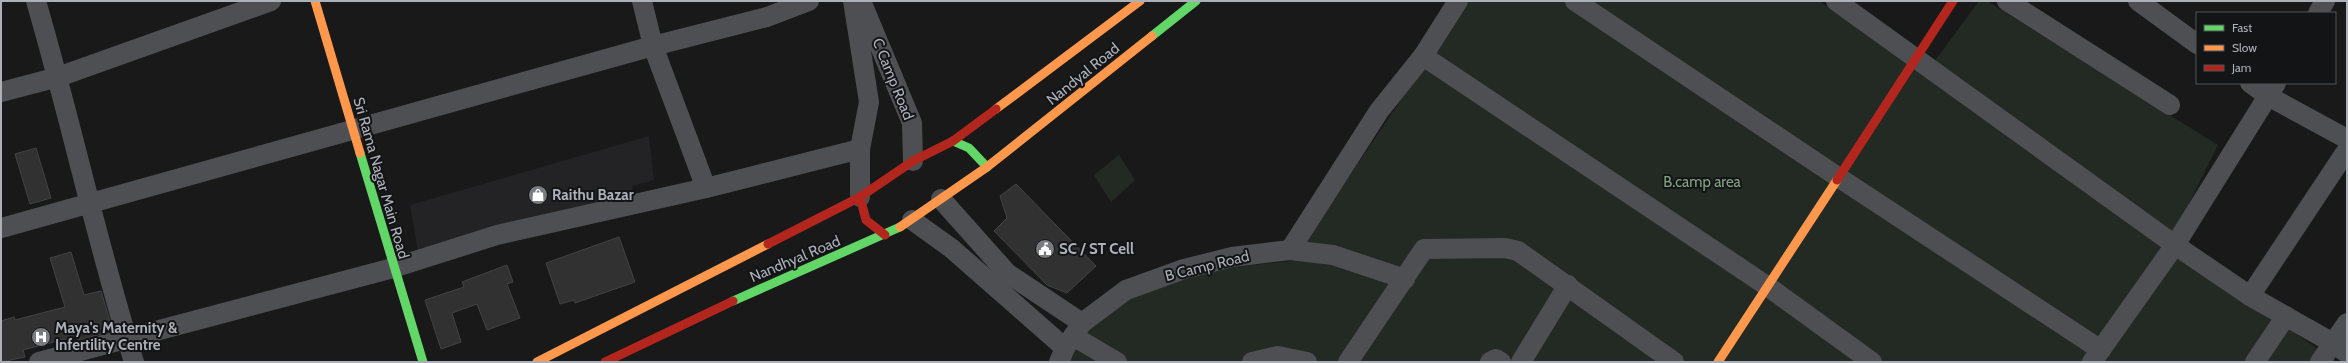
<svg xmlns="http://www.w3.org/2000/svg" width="2348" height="363" viewBox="0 0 2348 363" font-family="Cabin,sans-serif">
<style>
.built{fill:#232325}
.green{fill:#232a23}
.building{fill:#313132;stroke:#424345}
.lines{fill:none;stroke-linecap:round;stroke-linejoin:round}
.street{stroke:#4e4f52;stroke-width:20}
.fast{stroke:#63d668;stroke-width:9}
.slow{stroke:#ff974d;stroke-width:9}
.jam{stroke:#b3261e;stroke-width:9}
.labels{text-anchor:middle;stroke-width:4;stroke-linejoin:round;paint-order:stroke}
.street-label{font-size:15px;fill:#acb0b9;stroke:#131416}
.park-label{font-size:15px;fill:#84a385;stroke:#131416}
.poi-label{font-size:15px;font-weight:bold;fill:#acb0b9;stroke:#131416;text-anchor:start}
</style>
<rect width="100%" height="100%" fill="#191919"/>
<polygon class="built" points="649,136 654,180 632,186 636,212 420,263 410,205"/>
<g class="green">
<polygon points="1466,1 1819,1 1926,73 1979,1 1987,1 2218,145 2168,246 2337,362 1068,362 1084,333 1134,294 1197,271 1292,261 1434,51"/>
<polygon points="1119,155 1135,180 1111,202 1094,175"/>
</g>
<g class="building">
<polygon points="36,148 51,198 30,204 15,154"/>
<polygon points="1016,184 1096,266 1067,293 1047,285 994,231 1007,218 1000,196"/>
<polygon points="619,237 635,282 575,303 574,300 560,304 546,263"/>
<polygon points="71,252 84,295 101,291 113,331 78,340 77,336 23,350 25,357 1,362 1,321 14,317 15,320 65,307 50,258"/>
<polygon points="507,265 513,282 507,284 520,318 487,330 477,304 452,313 461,342 441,349 425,300 464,287 462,282"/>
</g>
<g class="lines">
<g class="street">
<path d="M36,1C71,121 97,243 134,362"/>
<polyline points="642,1 653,46 706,188"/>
<polyline points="853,1 869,102 860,149 860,197"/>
<polyline points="861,1 912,123 913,161"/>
<polyline points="1575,1 1838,177 2101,350"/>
<polyline points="1836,1 2175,245 2250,296 2333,343 2347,353"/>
<polyline points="2007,1 2170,105"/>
<polyline points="2138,1 2197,44"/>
<polyline points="2318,13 2325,1"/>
<polyline points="1423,56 1767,286 1872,362"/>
<polyline points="2250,83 2268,96 2347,139"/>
<polyline points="1,92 58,77 271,1"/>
<polyline points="941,199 1007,273 1082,323"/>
<polyline points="912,220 951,248 1065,348"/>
<polyline points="1,228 653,46 767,17 809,1"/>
<polyline points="1290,250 1379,111 1423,56 1458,1"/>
<polyline points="2250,296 2347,150"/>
<polyline points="1073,336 1117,362"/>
<polyline points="39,362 393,268 497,235 706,188 860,149"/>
<polyline points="1059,362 1065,348 1082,323 1126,290 1184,269 1232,257 1290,250 1333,255 1405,279"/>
<polyline points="1252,362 1278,356 1307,362"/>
<polyline points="1348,362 1424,249 1505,248 1518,251 1674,362"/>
<polyline points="1490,362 1496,359 1501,362"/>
<polyline points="1521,362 1568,285"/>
<polyline points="2092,362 2175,245 2276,83"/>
<polyline points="2255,362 2286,316"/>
<polyline points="2320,362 2347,323"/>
</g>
<g class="fast">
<polyline points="1152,36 1196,1"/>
<polyline points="953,141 969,148 987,167"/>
<polyline points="360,153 423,362"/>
<polyline points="733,301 900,227"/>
</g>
<g class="slow">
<polyline points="315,1 360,153"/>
<polyline points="996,109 1140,1"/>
<polyline points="900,227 987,167 1152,36"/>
<polyline points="537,362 768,244"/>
<polyline points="1718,362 1837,180"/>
</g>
<g class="jam">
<polyline points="1837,180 1953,1"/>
<polyline points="860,197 866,220 885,235"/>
<polyline points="768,244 860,197 913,161 953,141 996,109"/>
<polyline points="605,362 733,301"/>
</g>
</g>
<defs>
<symbol id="shop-disc" viewBox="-11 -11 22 22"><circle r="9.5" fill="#797b81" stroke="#131416"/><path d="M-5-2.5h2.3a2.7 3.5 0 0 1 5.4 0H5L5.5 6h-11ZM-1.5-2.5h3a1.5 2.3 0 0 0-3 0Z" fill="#fff"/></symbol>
<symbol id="civic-disc" viewBox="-11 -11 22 22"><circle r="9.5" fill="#797b81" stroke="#131416"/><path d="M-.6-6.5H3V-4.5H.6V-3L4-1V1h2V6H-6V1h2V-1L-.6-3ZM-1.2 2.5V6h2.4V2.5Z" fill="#fff"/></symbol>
<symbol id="hospital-disc" viewBox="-11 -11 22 22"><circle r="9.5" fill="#797b81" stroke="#131416"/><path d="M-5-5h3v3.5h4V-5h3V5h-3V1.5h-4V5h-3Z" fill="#fff"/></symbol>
</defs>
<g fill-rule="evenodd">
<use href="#shop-disc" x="527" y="184" width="22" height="22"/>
<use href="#civic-disc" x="1034" y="238" width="22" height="22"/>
<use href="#hospital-disc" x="30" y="326" width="22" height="22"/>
</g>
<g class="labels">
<g class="street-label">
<text transform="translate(1083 74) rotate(-39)" y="5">Nandyal Road</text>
<text transform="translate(893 79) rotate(68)" y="5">C Camp Road</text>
<text transform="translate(381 178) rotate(74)" y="5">Sri Rama Nagar Main Road</text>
<text transform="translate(795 259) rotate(-23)" y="5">Nandhyal Road</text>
<text transform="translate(1207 266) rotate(-14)" y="5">B Camp Road</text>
</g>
<g class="park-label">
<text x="1702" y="187">B.camp area</text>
</g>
<g class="poi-label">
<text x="552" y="200">Raithu Bazar</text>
<text x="1059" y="254">SC / ST Cell</text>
<text x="55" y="333">Maya's Maternity &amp;<tspan x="55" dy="17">Infertility Centre</tspan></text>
</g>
</g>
<rect width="2348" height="363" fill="none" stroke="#acb0b9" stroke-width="4"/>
<rect x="2196" y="12" width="140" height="72" fill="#131416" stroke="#505257"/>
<rect x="2204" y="25" width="20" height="6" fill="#63d668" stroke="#505257"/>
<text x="2232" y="32" font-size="12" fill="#acb0b9">Fast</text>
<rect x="2204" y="45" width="20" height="6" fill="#ff974d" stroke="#505257"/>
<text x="2232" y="52" font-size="12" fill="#acb0b9">Slow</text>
<rect x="2204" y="65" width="20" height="6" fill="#b3261e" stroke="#505257"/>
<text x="2232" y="72" font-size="12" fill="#acb0b9">Jam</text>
</svg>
